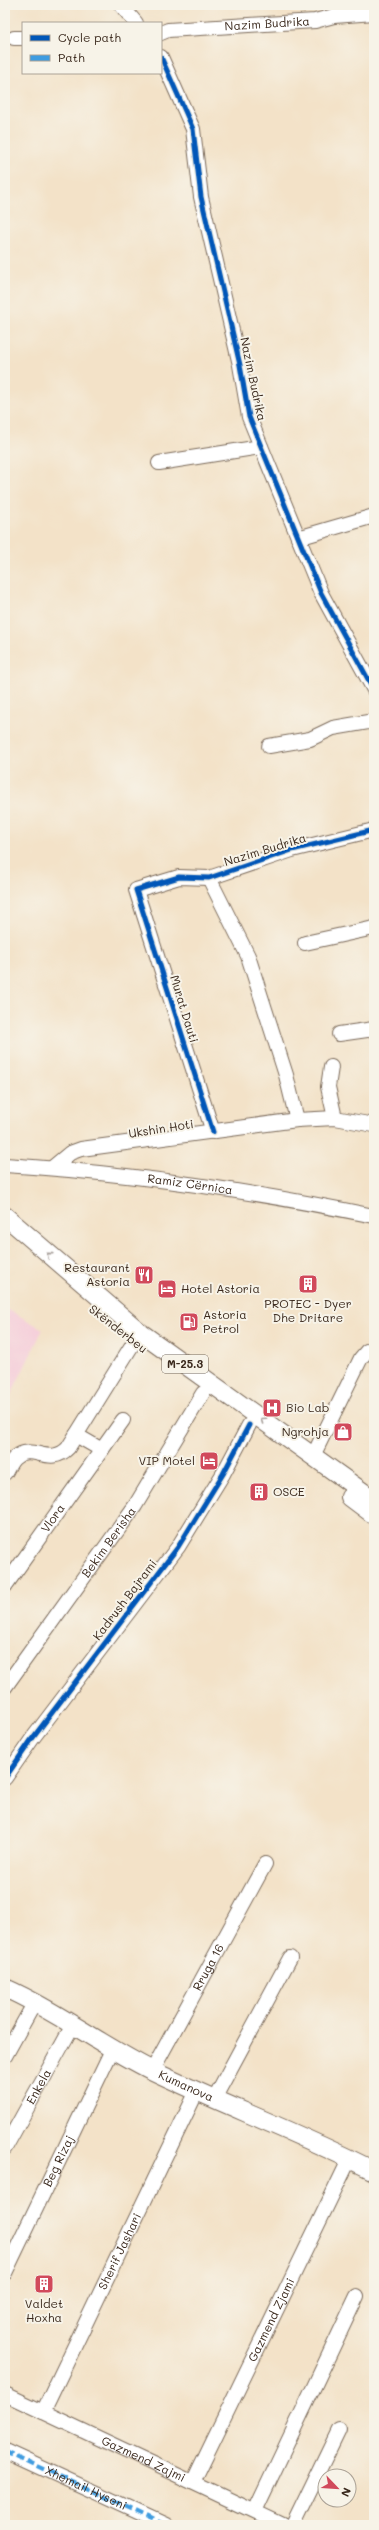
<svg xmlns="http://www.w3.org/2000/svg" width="379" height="2530" viewBox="0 0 379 2530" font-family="Mali,sans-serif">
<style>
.built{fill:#f5cfda}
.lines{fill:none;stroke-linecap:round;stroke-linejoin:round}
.minor-casing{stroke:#7b6a5a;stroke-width:16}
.major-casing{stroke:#7b6a5a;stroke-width:20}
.minor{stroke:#fff;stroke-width:14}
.major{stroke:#fff;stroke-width:18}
.quiet{stroke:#3f9ce0;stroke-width:4;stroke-dasharray:8 4;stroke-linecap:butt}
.cycleway-casing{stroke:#f7f3e8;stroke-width:8}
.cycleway{stroke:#0057b8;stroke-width:5}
.oneway{stroke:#a79f9a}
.labels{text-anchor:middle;stroke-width:4;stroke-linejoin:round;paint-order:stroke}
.shield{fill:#f7f3e8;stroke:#73665b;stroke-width:1}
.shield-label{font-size:11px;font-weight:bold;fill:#3b2a1e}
.street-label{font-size:12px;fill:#3b2a1e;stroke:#f7f3e8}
.poi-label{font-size:12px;fill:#3b2a1e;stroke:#f7f3e8;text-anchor:start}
</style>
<rect width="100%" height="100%" fill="#f7f3e8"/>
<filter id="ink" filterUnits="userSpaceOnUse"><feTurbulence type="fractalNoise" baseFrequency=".025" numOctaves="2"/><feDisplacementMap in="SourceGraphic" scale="8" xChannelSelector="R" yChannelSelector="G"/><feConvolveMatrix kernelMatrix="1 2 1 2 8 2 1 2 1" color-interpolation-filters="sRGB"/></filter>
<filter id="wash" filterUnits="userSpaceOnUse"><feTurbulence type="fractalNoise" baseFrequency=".012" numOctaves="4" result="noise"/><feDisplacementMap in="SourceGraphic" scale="16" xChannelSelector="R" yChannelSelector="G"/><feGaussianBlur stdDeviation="0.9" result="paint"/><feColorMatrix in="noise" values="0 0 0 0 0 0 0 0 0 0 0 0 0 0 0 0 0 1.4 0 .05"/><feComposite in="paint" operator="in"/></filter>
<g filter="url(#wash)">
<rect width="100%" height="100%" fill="#f3e2c8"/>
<polygon class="built" points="5,1308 43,1329 5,1407"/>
</g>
<g filter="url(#ink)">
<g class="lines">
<defs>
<g id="minor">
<polyline points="121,5 136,23"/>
<path id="s1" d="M161,33L168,30L315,21L334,16L374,13"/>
<polyline points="14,38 23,38"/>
<polyline points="161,57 193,129 201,197 240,365 249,417 321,593 374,690"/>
<polyline points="159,463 261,447"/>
<polyline points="298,538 374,516"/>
<polyline points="269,746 310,739 333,728 374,721"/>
<polyline points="209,878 248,956 286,1075 297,1120"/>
<polyline points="305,943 374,928"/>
<polyline points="339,1034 374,1029"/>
<polyline points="331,1067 328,1087 335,1118"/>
<polyline points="213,1132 136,890 179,877 209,878 292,850 374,830"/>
<path id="s2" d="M5,1165C129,1173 252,1191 374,1216"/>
<polyline points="52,1168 70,1153 81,1149 297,1120 335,1118 374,1125"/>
<polyline points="76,1435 102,1450"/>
<polyline points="313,1456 361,1358 367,1351 374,1349"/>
<path d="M5,1473C8,1468 11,1460 16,1457C32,1443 50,1467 68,1448L134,1342"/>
<path id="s3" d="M5,1586L123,1420"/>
<path id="s4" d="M5,1687L135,1506L203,1393"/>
<polyline points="5,1778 32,1739 178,1547 223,1474 249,1425"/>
<polyline points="5,2056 35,2002"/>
<path id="s5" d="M152,2071L265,1864"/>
<polyline points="214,2099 290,1958"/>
<path id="s6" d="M5,2148L73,2025"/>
<path id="s7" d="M5,2273L112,2050"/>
<path id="s8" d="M5,2394L283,2525"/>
<path id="s9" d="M43,2412L197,2091"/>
<path id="s10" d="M5,2451L166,2525"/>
<path id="s11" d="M193,2482L350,2158"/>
<polyline points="255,2511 357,2296"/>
<polyline points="293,2525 339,2430"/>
</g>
<g id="major">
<polyline points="5,1216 141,1333 374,1500"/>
<polyline points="350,1497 374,1515"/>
<path id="s12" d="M5,1988C57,2011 102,2046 153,2071C226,2106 302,2134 374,2171"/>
</g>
</defs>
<use href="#minor" class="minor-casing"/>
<use href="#major" class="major-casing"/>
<use href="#minor" class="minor"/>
<use href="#major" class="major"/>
<polyline class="quiet" points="5,2451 166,2525"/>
<defs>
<g id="cycleway">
<polyline points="161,57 193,129 201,197 240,365 249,417 321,593 374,690"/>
<polyline points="213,1132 136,890 179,877 209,878 292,850 374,830"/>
<polyline points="5,1778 32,1739 178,1547 223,1474 249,1425"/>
</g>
</defs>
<use href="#cycleway" class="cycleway-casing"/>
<use href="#cycleway" class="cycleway"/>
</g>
<defs><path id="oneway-chevron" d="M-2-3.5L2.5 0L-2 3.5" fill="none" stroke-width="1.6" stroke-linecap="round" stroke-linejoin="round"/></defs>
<g class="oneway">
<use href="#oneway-chevron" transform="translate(49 1255) rotate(-139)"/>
<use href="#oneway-chevron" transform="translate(263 1420) rotate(-145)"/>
</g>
</g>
<defs>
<symbol id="restaurant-square" viewBox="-11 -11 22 22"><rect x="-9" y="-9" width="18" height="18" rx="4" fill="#d1495b" stroke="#f7f3e8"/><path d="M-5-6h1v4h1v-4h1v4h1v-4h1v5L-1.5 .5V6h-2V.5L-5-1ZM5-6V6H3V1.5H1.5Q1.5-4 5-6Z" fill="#fff"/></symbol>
<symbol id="building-square" viewBox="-11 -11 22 22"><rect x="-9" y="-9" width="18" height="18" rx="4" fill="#d1495b" stroke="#f7f3e8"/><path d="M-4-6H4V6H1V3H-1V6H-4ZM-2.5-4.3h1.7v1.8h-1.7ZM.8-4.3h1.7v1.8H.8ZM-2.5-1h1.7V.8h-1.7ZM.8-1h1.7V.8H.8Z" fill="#fff"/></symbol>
<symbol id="hotel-square" viewBox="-11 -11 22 22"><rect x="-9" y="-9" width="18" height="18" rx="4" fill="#d1495b" stroke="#f7f3e8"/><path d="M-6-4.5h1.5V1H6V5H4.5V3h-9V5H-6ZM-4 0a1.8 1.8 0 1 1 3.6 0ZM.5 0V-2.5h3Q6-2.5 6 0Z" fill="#fff"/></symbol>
<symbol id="fuel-square" viewBox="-11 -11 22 22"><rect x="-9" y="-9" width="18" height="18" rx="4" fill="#d1495b" stroke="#f7f3e8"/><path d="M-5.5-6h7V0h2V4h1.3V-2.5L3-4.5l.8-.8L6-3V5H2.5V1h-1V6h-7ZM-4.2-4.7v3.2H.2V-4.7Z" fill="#fff"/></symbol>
<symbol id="hospital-square" viewBox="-11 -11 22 22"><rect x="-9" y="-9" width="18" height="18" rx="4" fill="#d1495b" stroke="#f7f3e8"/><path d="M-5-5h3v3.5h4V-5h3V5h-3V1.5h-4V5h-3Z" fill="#fff"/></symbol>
<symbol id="shop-square" viewBox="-11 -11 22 22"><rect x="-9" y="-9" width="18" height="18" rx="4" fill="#d1495b" stroke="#f7f3e8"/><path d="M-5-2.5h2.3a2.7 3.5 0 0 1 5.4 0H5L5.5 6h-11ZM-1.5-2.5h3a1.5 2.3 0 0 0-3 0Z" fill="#fff"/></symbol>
</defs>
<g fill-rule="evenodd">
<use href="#restaurant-square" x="133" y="1264" width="22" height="22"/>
<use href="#building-square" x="297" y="1273" width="22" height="22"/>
<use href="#hotel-square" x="156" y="1278" width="22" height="22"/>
<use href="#fuel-square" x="178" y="1311" width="22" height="22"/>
<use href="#hospital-square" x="261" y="1397" width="22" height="22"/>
<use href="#shop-square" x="332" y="1421" width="22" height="22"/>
<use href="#hotel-square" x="198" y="1450" width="22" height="22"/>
<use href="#building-square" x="248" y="1481" width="22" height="22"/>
<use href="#building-square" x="33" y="2273" width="22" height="22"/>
</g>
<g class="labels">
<rect class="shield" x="162" y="1355" width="46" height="18" rx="3"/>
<g class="shield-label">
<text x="185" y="1368">M-25.3</text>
</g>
<g class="street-label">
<text dy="4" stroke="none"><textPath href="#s1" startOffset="107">Nazim Budrika</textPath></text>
<text transform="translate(253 379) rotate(78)" y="4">Nazim Budrika</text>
<text transform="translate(265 850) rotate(-17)" y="4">Nazim Budrika</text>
<text transform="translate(184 1009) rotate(73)" y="4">Murat Dauti</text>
<text transform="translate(161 1129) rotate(-9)" y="4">Ukshin Hoti</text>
<text dy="4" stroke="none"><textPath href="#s2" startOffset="186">Ramiz Cërnica</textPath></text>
<text transform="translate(118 1329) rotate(38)" y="4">Skënderbeu</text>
<text dy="4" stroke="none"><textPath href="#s3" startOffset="83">Vlora</textPath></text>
<text dy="4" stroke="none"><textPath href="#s4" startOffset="178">Bekim Berisha</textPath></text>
<text transform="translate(125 1600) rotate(-53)" y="4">Kadrush Bajrami</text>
<text dy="4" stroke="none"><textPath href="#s5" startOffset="118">Rruga 16</textPath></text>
<text dy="4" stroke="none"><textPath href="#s12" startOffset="206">Kumanova</textPath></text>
<text dy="4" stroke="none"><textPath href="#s6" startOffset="70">Enkela</textPath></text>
<text dy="4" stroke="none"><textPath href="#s7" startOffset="124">Beg Rizaj</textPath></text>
<text dy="4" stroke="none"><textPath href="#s9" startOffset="178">Sherif Jashari</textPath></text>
<text dy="4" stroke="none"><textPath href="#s11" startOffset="180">Gazmend Zjami</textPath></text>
<text dy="4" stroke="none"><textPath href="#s8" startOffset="153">Gazmend Zajmi</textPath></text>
<text dy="4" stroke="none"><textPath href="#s10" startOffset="89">Xhemail Hyseni</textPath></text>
</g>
<g class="poi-label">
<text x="130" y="1272" text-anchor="end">Restaurant<tspan x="130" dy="14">Astoria</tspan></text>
<text x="181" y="1293">Hotel Astoria</text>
<text x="308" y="1308" text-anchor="middle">PROTEC - Dyer<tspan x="308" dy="14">Dhe Dritare</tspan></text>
<text x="203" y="1319">Astoria<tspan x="203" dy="14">Petrol</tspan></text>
<text x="286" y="1412">Bio Lab</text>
<text x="329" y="1436" text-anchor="end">Ngrohja</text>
<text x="195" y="1465" text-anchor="end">VIP Motel</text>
<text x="273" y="1496">OSCE</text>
<text x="44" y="2308" text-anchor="middle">Valdet<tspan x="44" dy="14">Hoxha</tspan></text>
</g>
</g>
<rect width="379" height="2530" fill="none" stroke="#f7f3e8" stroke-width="20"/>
<rect x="22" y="22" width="140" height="52" fill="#f7f3e8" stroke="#aca397"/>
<rect x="30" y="35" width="20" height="6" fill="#0057b8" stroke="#aca397"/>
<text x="58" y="42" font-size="12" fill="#3b2a1e">Cycle path</text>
<rect x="30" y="55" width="20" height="6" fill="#3f9ce0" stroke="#aca397"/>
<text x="58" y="62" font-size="12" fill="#3b2a1e">Path</text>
<g transform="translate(337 2488) rotate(115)"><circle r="19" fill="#f7f3e8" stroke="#aca397"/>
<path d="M0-3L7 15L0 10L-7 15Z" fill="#d1495b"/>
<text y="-6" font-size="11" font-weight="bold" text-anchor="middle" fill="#3b2a1e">N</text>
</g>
</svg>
